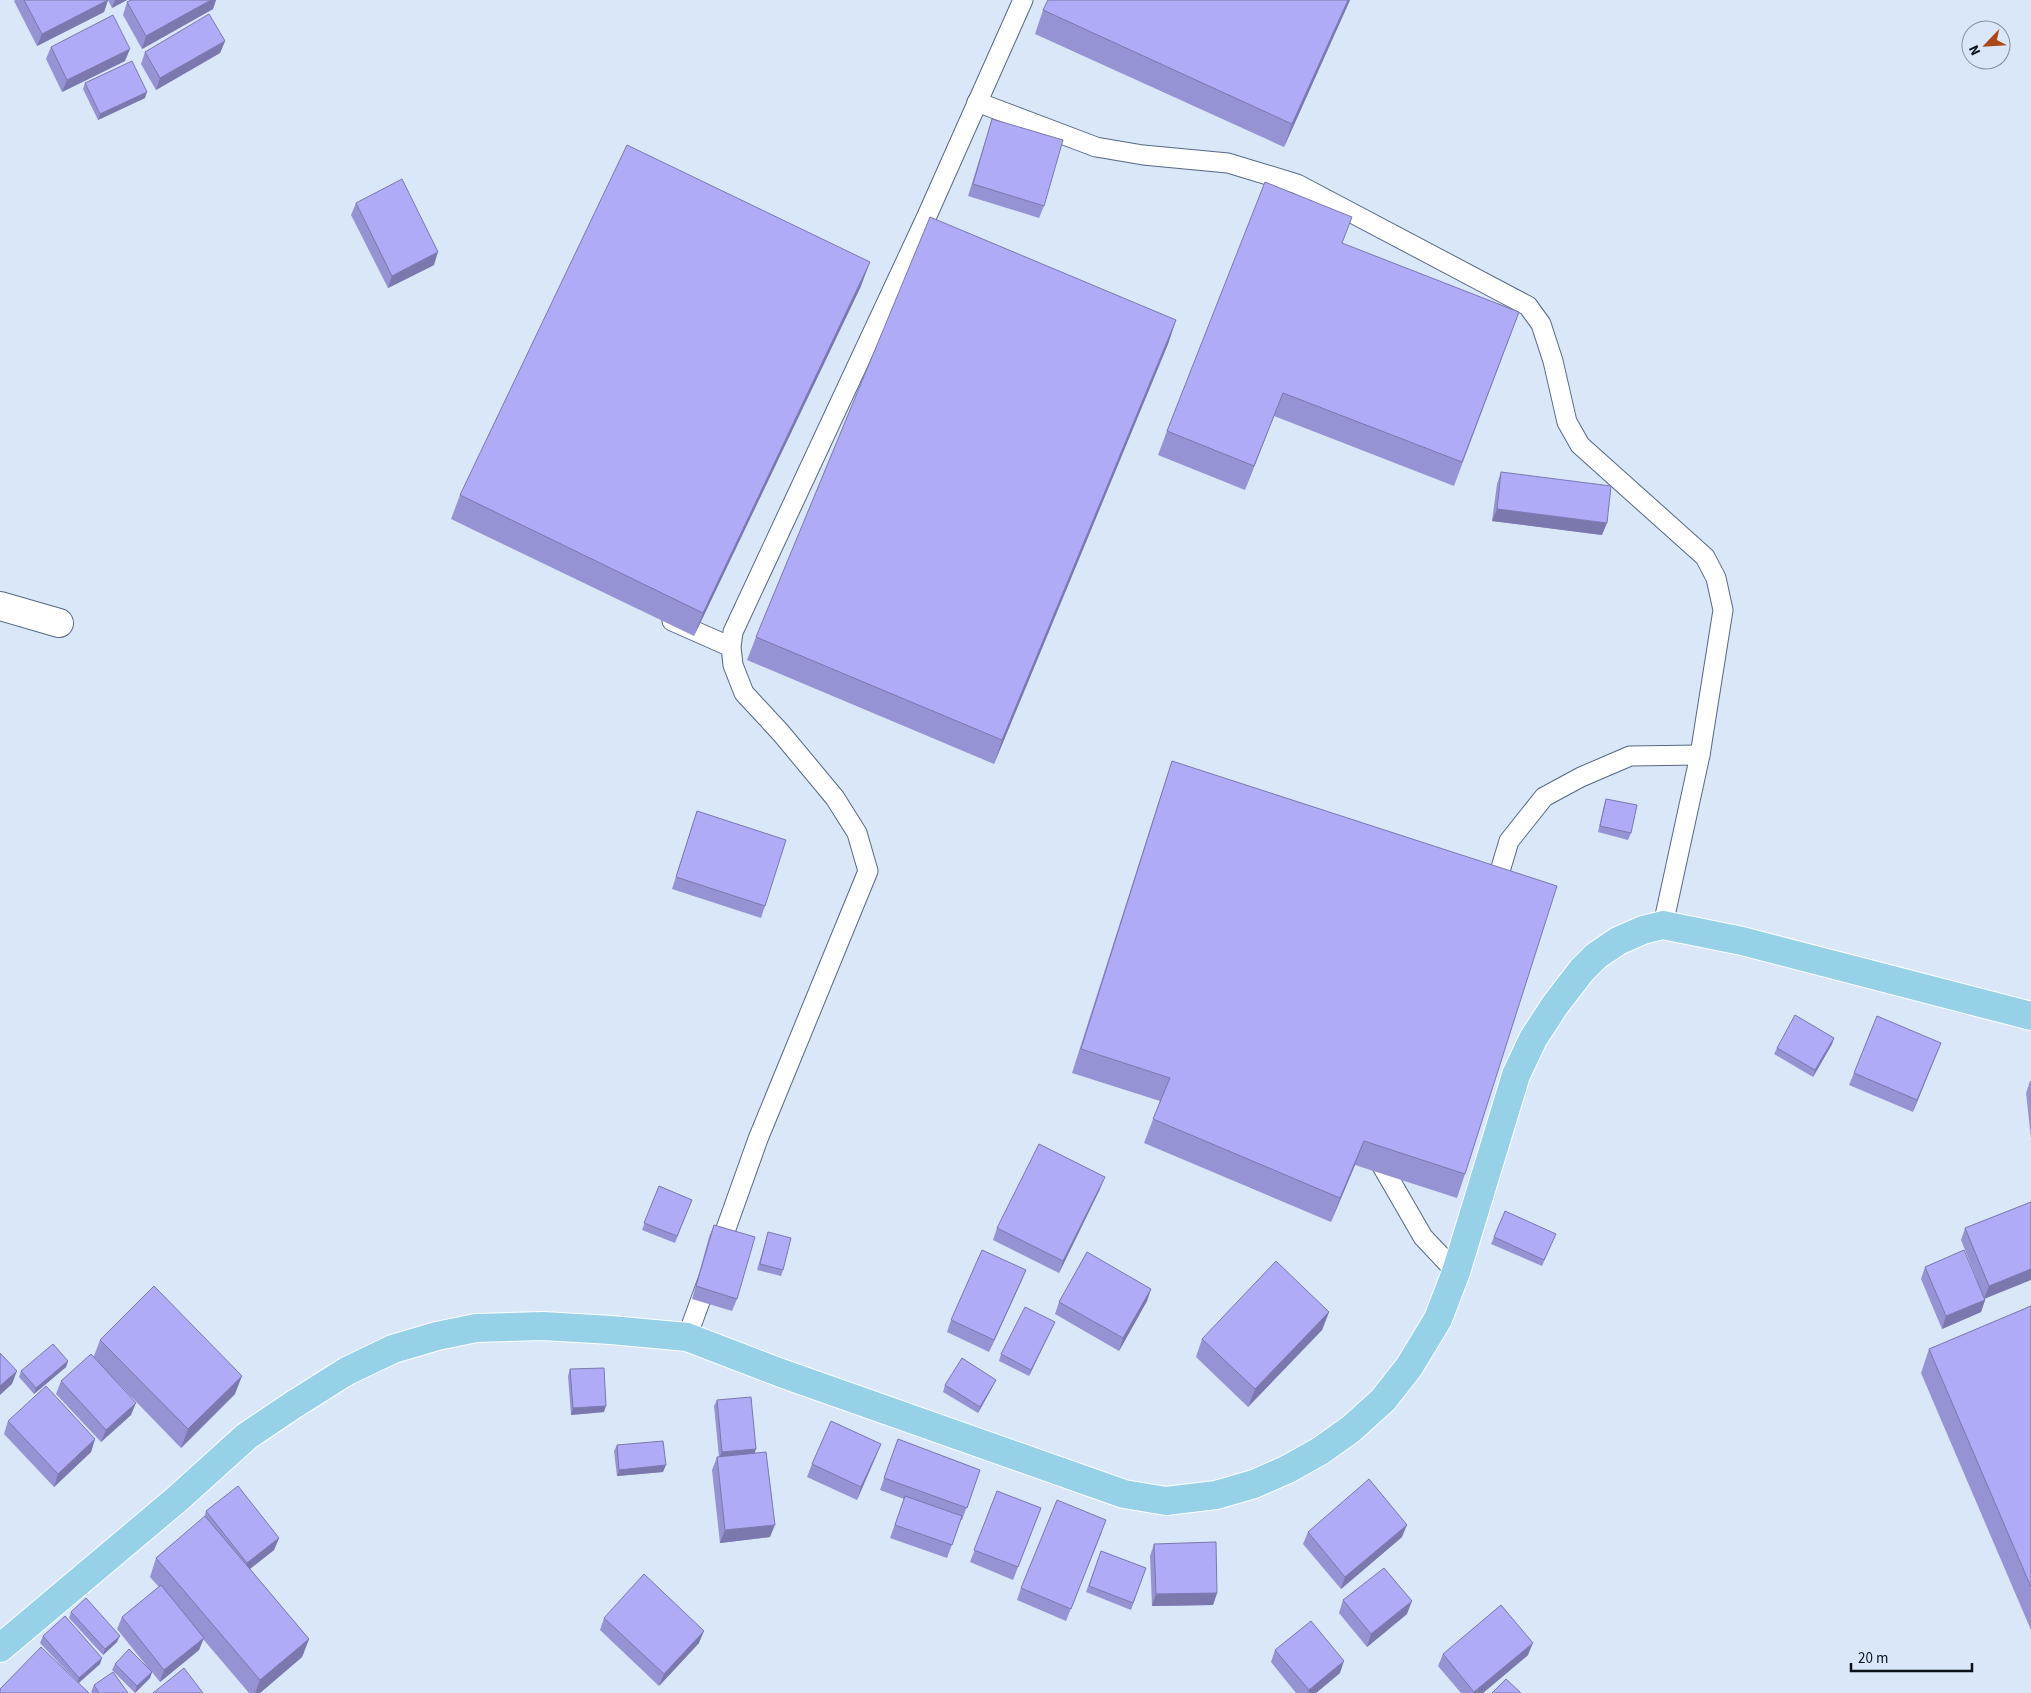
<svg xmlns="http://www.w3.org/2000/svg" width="2031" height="1693" viewBox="0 0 2031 1693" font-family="'Source Sans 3',sans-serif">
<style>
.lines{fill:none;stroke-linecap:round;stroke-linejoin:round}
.service-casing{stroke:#556983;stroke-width:21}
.minor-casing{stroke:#556983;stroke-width:30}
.primary-casing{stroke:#fff;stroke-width:30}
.service{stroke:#fff;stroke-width:19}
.minor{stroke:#fff;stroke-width:28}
.primary{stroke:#97d1e8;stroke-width:28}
.wall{fill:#9693d4}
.shaded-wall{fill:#7a78ad}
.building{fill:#afabf7;stroke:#7a78ad}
</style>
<rect width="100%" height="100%" fill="#d9e7f9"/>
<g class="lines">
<defs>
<g id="service">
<polyline points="977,102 1096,147 1143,155 1228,163 1297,184 1528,306 1541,324 1553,361 1567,422 1580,445 1705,557 1716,578 1723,610 1700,755 1663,925"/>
<polyline points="672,621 731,647"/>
<polyline points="1494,891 1509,841 1544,797 1581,777 1630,756 1700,755"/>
<polyline points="1378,1151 1382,1166 1423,1237 1456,1272"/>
<polyline points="718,1251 758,1139 868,871 857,833 835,798 781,733 744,693 733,665 731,647 733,632 926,218 1023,0"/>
<polyline points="687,1337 709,1277"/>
</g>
<polyline id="minor" points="0,606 59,623"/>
<polyline id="primary" points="0,1648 176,1500 247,1436 293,1405 347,1371 393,1349 437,1336 476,1328 543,1326 611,1330 687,1337 781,1373 1124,1494 1166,1501 1216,1495 1254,1484 1288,1469 1320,1451 1351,1429 1383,1400 1409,1367 1438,1319 1456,1272 1516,1075 1533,1039 1555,1005 1582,970 1596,956 1618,941 1643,930 1663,925 1742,941 2031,1016"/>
</defs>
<use href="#service" class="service-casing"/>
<use href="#minor" class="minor-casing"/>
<use href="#primary" class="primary-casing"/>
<use href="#service" class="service"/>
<use href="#minor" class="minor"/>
<use href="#primary" class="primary"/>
</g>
<g class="wall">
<polygon points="15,0 108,0 104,12 37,46 14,1"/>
<polygon points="108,0 127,0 112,8"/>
<polygon points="131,0 216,0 213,9 142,49 123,15 127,2"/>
<polygon points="1350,0 1284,147 1035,34 1043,10"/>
<polygon points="225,41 220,53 156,90 141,64 145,52"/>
<polygon points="51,47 125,61 62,92 46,59"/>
<polygon points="85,83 145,98 98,120 83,89"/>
<polygon points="992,119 1044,206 1039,218 968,196"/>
<polygon points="356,203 434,265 388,288 351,215"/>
<polygon points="1342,244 1519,312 1454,486 1274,416 1245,490 1158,455 1167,431"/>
<polygon points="861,286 694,636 451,519 460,495"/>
<polygon points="1176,320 1168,344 994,764 747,660 756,637"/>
<polygon points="1501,472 1602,535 1492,521 1497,484"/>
<polygon points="1172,761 1465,1174 1457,1198 1355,1165 1331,1222 1144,1143 1160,1101 1072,1073 1164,785"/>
<polygon points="1606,799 1631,833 1628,840 1598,832 1604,805"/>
<polygon points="697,811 765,906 761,918 672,889"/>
<polygon points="1834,1038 1832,1044 1813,1077 1774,1054 1777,1048"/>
<polygon points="1941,1043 1913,1112 1849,1085 1854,1073"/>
<polygon points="2030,1081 2031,1081 2031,1138 2026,1093"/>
<polygon points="659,1186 692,1200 675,1243 642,1230"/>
<polygon points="1100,1189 1059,1273 993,1240 997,1228"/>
<polygon points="2031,1202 1985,1298 1985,1300 1981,1312 1942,1329 1921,1279 1925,1267 1977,1280 1961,1240 1965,1228"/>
<polygon points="714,1225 737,1299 732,1311 692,1299 709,1237"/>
<polygon points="768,1232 783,1270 781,1276 757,1270"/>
<polygon points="1556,1234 1542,1266 1491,1244 1494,1237"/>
<polygon points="1026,1270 1021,1282 989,1352 947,1332 951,1320"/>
<polygon points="1151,1289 1147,1301 1119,1351 1055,1314 1059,1302"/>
<polygon points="2031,1306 2031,1630 1921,1373 1929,1349"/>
<polygon points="1329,1312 1322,1330 1248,1407 1196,1357 1202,1339"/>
<polygon points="1055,1322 1052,1328 1029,1376 999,1361 1001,1354"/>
<polygon points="100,1340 235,1394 181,1448 115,1380 131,1415 101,1442 56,1394 61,1381 94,1356"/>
<polygon points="68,1361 66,1367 34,1394 19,1377 21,1371"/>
<polygon points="570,1369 604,1412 571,1415 568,1376"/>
<polygon points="945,1385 993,1386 978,1413 943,1392"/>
<polygon points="717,1400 755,1453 770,1537 720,1543 712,1470 717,1457 719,1457 714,1406"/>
<polygon points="8,1421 95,1439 91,1452 54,1487 4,1434"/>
<polygon points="898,1439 980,1470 962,1520 961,1520 947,1558 890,1538 904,1499 880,1490"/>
<polygon points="617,1445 663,1472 617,1476 614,1451"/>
<polygon points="876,1456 857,1500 807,1477 812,1464"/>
<polygon points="997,1491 1041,1508 1013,1580 970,1562"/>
<polygon points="206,1511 279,1538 274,1550 250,1569 309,1639 302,1657 260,1693 249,1693 203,1639 199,1650 160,1682 152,1672 150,1678 135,1693 112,1670 115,1664 149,1669 117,1629 122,1617 159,1587 150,1577 156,1558 204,1518"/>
<polygon points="1102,1532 1066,1621 1017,1600 1021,1588"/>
<polygon points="1308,1532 1402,1537 1341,1589 1303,1544"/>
<polygon points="1154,1544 1217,1593 1213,1605 1152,1606 1150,1556"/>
<polygon points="1101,1551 1146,1568 1131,1610 1086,1592"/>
<polygon points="1343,1600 1407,1614 1367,1647 1339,1613"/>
<polygon points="71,1612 117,1642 103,1655 69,1618"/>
<polygon points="604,1618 699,1643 659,1686 600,1630"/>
<polygon points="43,1636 100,1664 79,1683 58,1662 40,1643"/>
<polygon points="1275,1650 1340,1673 1316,1693 1296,1693 1271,1662"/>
<polygon points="1443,1654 1528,1655 1483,1693 1461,1693 1438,1666"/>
<polygon points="94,1685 128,1693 92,1693 91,1692"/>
</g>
<g class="shaded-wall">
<polygon points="108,0 104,12 37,46 42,34"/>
<polygon points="115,0 127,0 112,8"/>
<polygon points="211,0 216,0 213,9 142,49 146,36"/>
<polygon points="1348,0 1350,0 1284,147 1292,124"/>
<polygon points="225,41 220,53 156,90 160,78"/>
<polygon points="130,49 125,61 62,92 67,80"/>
<polygon points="147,92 145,98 98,120 100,114"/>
<polygon points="438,252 434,265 388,288 392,276"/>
<polygon points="870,262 861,286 694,636 703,613"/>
<polygon points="1176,320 1168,344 994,764 1002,740"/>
<polygon points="1283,393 1274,416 1245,490 1254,466"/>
<polygon points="1497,509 1607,523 1602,535 1492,521"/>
<polygon points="1834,1038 1832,1044 1813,1077 1815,1070"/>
<polygon points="1941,1043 1936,1055 1913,1112 1917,1100"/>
<polygon points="1364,1141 1355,1165 1331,1222 1340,1198"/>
<polygon points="1105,1177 1100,1189 1059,1273 1063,1261"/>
<polygon points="2031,1269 2031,1280 1984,1299 1989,1286"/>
<polygon points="1026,1270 1021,1282 989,1352 994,1340"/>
<polygon points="1151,1289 1147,1301 1119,1351 1123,1338"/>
<polygon points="1985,1300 1981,1312 1942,1329 1946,1316"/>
<polygon points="1329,1312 1322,1330 1248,1407 1255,1389"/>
<polygon points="1055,1322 1052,1328 1029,1376 1031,1370"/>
<polygon points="68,1361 66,1367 34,1394 36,1388"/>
<polygon points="17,1371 12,1384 0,1395 0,1386"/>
<polygon points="242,1376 235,1394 181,1448 188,1429"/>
<polygon points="996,1380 993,1386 978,1413 980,1407"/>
<polygon points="136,1403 131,1415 101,1442 106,1430"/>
<polygon points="606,1406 604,1412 571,1415 573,1408"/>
<polygon points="95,1439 91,1452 54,1487 58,1474"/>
<polygon points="881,1444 876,1456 857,1500 861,1487"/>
<polygon points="756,1449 754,1455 719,1458 722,1452"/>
<polygon points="666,1465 663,1472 617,1476 619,1470"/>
<polygon points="775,1525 770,1537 720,1543 725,1530"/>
<polygon points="1407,1525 1402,1537 1341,1589 1345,1577"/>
<polygon points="279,1538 274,1550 242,1575 247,1563"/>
<polygon points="1217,1593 1213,1605 1152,1606 1156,1594"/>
<polygon points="1412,1601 1407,1614 1367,1647 1371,1634"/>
<polygon points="704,1631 699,1643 659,1686 664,1674"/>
<polygon points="120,1636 117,1642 103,1655 105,1649"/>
<polygon points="204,1638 199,1650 160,1682 164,1670"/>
<polygon points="309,1639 302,1657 260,1693 255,1693 260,1680"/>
<polygon points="1533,1643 1528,1655 1483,1693 1474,1693 1474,1692"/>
<polygon points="102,1658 100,1664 77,1684 79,1678"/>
<polygon points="1344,1661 1340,1673 1316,1693 1308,1693 1309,1690"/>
<polygon points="152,1672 150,1678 135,1693 137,1686"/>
</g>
<g class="building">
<polygon points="24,0 108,0 42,34"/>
<polygon points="131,0 211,0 146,36 127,2"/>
<polygon points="1048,0 1348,0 1292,124 1043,10"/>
<polygon points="209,14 225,41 160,78 145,52"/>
<polygon points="113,15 130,49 67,80 51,47"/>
<polygon points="132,61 147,92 100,114 85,83"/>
<polygon points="992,119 1063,140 1044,206 973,184"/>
<polygon points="627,145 870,262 703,613 460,495"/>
<polygon points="402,179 438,252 392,276 356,203"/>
<polygon points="1265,182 1352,217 1342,243 1519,312 1462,462 1283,393 1254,466 1167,431"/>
<polygon points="930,217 1176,320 1002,740 756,637"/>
<polygon points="1501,472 1611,486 1607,523 1497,509"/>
<polygon points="1172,761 1557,886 1465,1174 1364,1141 1340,1198 1153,1119 1170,1078 1081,1049"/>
<polygon points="1606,799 1637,805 1631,833 1600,826"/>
<polygon points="697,811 786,840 765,906 676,877"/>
<polygon points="1795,1015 1834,1038 1815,1070 1777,1048"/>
<polygon points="1877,1016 1941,1043 1917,1100 1854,1073"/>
<polygon points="1039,1144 1105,1177 1063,1261 997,1228"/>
<polygon points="659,1186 692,1200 677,1236 644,1223"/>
<polygon points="2031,1202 2031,1269 1989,1286 1965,1228"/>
<polygon points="1505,1211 1556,1234 1544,1260 1494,1237"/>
<polygon points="714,1225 755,1237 737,1299 696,1286"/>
<polygon points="768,1232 791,1238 783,1270 760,1264"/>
<polygon points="982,1250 1026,1270 994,1340 951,1320"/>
<polygon points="1964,1250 1985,1300 1946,1316 1925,1267"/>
<polygon points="1087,1252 1151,1289 1123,1338 1059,1302"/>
<polygon points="1276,1261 1329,1312 1255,1389 1202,1339"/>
<polygon points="154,1286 242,1376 188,1429 100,1340"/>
<polygon points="2031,1306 2031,1587 1929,1349"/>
<polygon points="1025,1307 1055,1322 1031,1370 1001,1354"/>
<polygon points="53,1344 68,1361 36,1388 21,1371"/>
<polygon points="0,1353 17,1371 0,1386"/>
<polygon points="91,1354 136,1403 106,1430 61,1381"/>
<polygon points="962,1358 996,1380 980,1407 945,1385"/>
<polygon points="604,1368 606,1406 573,1408 570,1369"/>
<polygon points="46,1386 95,1439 58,1474 8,1421"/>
<polygon points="751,1397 756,1449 722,1452 717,1400"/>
<polygon points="831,1421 881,1444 861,1487 812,1464"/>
<polygon points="898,1439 980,1470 967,1508 884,1478"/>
<polygon points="663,1441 666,1465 619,1470 617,1445"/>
<polygon points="766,1452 775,1525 725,1530 717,1457"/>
<polygon points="1369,1479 1407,1525 1345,1577 1308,1532"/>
<polygon points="238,1486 279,1538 247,1563 206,1511"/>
<polygon points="997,1491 1041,1508 1018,1567 974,1550"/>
<polygon points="905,1496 962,1516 952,1545 895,1525"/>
<polygon points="1057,1500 1106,1520 1071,1609 1021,1588"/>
<polygon points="205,1516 309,1639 260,1680 156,1558"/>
<polygon points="1216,1542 1217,1593 1156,1594 1154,1544"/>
<polygon points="1101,1551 1146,1568 1133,1603 1089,1586"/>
<polygon points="1384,1568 1412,1601 1371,1634 1343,1600"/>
<polygon points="644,1574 704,1631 664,1674 604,1618"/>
<polygon points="161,1585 204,1638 164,1670 122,1617"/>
<polygon points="86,1598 120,1636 105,1649 71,1612"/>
<polygon points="1501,1605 1533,1643 1474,1692 1443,1654"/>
<polygon points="65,1616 102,1658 79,1678 43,1636"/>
<polygon points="1311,1621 1344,1661 1309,1690 1275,1650"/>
<polygon points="41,1647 89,1693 0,1693 0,1689"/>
<polygon points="129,1649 152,1672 137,1686 115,1664"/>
<polygon points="184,1668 203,1693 153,1693"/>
<polygon points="113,1672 128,1693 99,1693 94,1685"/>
<polygon points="1506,1679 1521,1693 1492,1693"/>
</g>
<g transform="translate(1986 45) rotate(245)"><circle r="24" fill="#d9e7f9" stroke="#8691a0"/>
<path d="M0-4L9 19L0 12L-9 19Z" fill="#ac4716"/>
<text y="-8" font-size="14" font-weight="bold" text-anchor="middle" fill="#0a111b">N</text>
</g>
<path d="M1851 1663v8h121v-8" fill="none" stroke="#0a111b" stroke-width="2.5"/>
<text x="1858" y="1663" font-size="15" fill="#0a111b" stroke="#d9e7f9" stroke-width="4" paint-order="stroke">20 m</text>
</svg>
